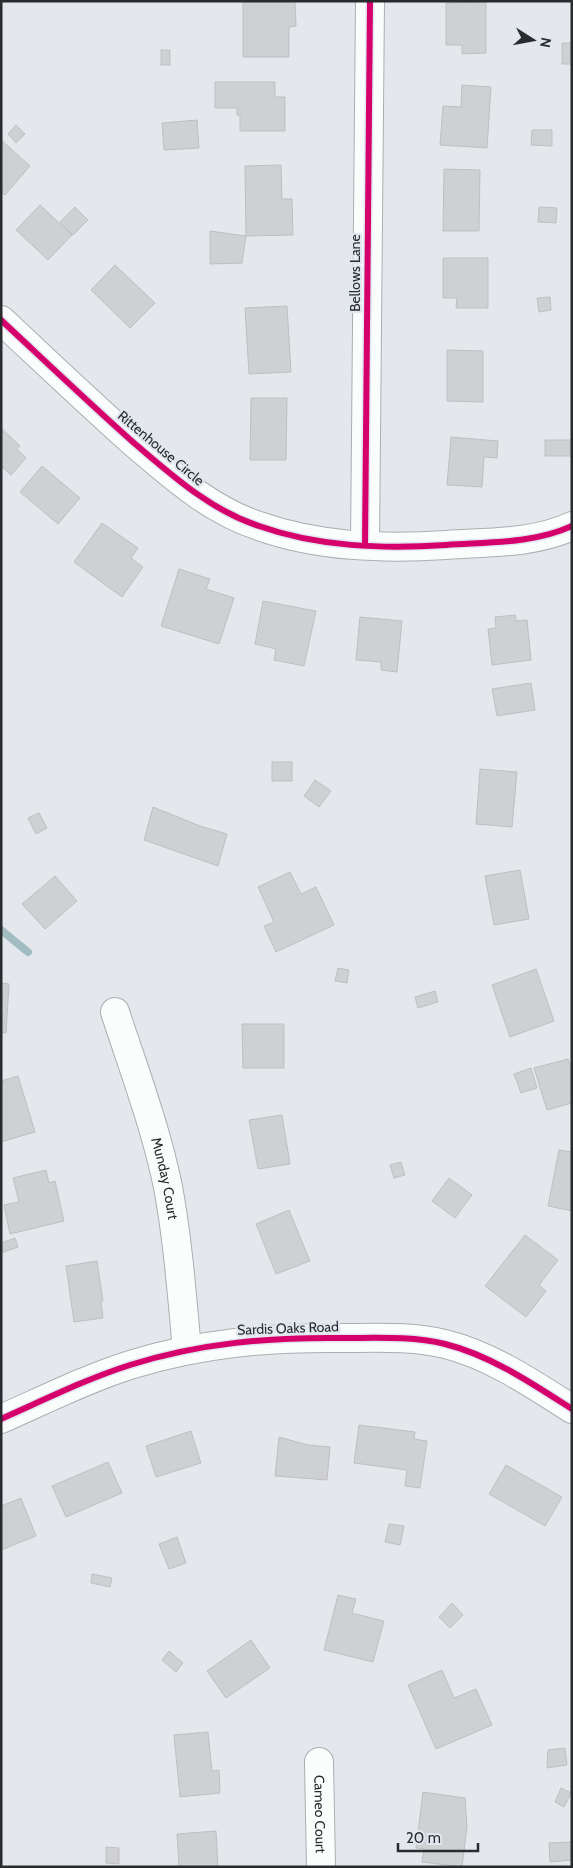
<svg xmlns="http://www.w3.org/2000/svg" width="573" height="1868" viewBox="0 0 573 1868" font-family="Cabin,sans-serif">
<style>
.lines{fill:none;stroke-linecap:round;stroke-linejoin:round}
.stream{stroke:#a1bdc2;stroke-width:8}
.building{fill:#cfd0d2;stroke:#bfbfc2}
.minor-casing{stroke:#abaeb2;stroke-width:30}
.minor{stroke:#fbfcfc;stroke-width:28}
.cycleway-casing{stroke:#e1e7ef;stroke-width:9}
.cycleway{stroke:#d6006c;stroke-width:6}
.labels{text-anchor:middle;stroke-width:4.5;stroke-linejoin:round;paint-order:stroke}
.street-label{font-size:14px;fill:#292b2e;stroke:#e1e7ef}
</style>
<rect width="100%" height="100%" fill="#e4e8ec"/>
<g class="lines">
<polyline class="stream" points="1,930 28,952"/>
</g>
<g class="building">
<polygon points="243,1 295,1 296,26 289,27 289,57 243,57"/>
<polygon points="486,2 486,53 462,54 462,45 446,45 446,3"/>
<rect x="562" y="43" width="10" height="21"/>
<rect x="161" y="50" width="9" height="15"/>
<polygon points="215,82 275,82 275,97 285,97 285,131 240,131 240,115 237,115 237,108 215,108"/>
<polygon points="462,85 491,87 487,148 440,145 443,106 461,107"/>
<polygon points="197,120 199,148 164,150 162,123"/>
<polygon points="16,125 25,134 16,143 8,134"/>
<polygon points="532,130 552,130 552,146 531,145"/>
<polygon points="1,140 30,166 5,195 1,192"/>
<polygon points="281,165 282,199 292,199 293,235 246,236 245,166"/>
<polygon points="444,169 480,170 479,231 443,231"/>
<polygon points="40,205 72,235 48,260 16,230"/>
<polygon points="75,207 88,220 73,235 60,222"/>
<polygon points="539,207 557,208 556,223 538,222"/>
<polygon points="210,231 246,236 242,263 210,264"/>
<polygon points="443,258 488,258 488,308 456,308 457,298 443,298"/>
<polygon points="115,265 155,303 130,328 91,290"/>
<polygon points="550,297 551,310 539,312 537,298"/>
<polygon points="287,306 291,372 249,374 245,308"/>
<polygon points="447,350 483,351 483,402 447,401"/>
<polygon points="251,398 287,398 286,460 250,460"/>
<polygon points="1,428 20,446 17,449 26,458 11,475 1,466"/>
<polygon points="451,437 498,441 497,458 484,457 482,487 447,485"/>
<rect x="545" y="440" width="27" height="16"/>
<polygon points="42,466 80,498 58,524 20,492"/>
<polygon points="102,523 138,548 131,558 143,567 122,597 74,562"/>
<polygon points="179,569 210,579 206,589 234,598 219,644 161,626"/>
<polygon points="263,601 316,611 304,666 274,660 276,649 255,644"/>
<polygon points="515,615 516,621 527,620 531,660 492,665 488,629 496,628 495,617"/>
<polygon points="360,617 402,621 397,672 381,670 381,662 356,660"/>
<polygon points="531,683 535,710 497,716 492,689"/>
<rect x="272" y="762" width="20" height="19"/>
<polygon points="480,769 517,772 512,827 476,824"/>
<polygon points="315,780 331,791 319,807 304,796"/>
<polygon points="153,807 200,826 227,834 218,866 144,840"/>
<polygon points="39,813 47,828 36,834 28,818"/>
<polygon points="520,870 529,919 494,925 485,876"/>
<polygon points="290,872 301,894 316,887 334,925 276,952 264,926 274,922 258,887"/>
<polygon points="55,876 77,901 45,929 22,904"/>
<polygon points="338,968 349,970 347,983 335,981"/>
<polygon points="536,969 554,1021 510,1037 492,985"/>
<polygon points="1,983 9,984 6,1033 1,1033"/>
<polygon points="435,991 438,1002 418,1008 415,997"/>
<polygon points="242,1024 284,1024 284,1068 243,1068"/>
<polygon points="568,1059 572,1070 572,1103 547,1110 534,1068"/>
<polygon points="531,1068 537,1088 521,1093 514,1074"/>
<polygon points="18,1076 35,1132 1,1142 1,1081"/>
<polygon points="282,1115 290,1164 258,1169 249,1120"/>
<polygon points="559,1150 572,1152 572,1211 548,1206"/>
<polygon points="401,1162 405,1175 394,1178 390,1165"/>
<polygon points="46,1170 49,1183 55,1181 64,1221 10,1234 4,1205 19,1202 13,1178"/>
<polygon points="449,1178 472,1195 455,1218 432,1201"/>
<polygon points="289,1210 310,1261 276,1274 256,1224"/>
<polygon points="525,1235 558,1260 539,1285 546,1291 526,1317 485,1286"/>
<polygon points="15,1238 18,1247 1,1253 1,1243"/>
<polygon points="97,1261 103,1301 101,1301 103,1318 74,1322 66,1266"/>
<polygon points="359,1425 415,1432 414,1439 427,1441 420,1488 405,1486 407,1470 354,1463"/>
<polygon points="191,1431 201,1463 156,1477 146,1446"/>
<polygon points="279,1437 308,1445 330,1447 327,1480 275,1476"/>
<polygon points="108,1462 122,1493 66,1517 52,1486"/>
<polygon points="506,1465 562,1497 545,1526 489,1494"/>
<polygon points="21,1498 36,1536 1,1550 1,1506"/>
<polygon points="389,1524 404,1526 400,1545 385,1542"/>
<polygon points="177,1537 186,1563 169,1569 159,1544"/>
<polygon points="92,1574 112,1578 110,1587 91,1583"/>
<polygon points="338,1595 356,1599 352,1613 384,1621 373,1662 324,1650"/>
<polygon points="452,1603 463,1615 450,1628 439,1617"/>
<polygon points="251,1640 270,1668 226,1698 207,1671"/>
<polygon points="169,1651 183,1663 176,1672 162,1660"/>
<polygon points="442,1670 454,1698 476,1689 492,1725 436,1749 408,1685"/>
<polygon points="208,1732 212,1771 219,1770 220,1793 180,1797 174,1735"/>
<polygon points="565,1748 567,1765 547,1768 548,1750"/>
<polygon points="561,1788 571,1793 564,1807 555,1802"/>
<polygon points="423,1792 465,1798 467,1827 462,1867 422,1862 424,1849 416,1848"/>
<polygon points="216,1831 218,1867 179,1867 177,1834"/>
<polygon points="572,1842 572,1860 550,1862 549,1843"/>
<polygon points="106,1847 119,1848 119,1864 106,1863"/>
</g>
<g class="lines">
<defs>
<g id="minor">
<path d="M1,320C45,361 89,403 134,443C173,476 210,510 259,526C318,547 383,549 446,545C487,542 533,544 572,526"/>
<polyline points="365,545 370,1"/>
<path id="s1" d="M115,1012C134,1070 156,1128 168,1187C178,1241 182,1296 187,1350"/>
<path d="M1,1419C44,1400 86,1379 130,1365C200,1343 270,1337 343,1338C377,1338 412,1336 445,1344C490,1355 533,1384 572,1409"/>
<path id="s2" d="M319,1762L321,1867"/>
</g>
</defs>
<use href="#minor" class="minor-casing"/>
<use href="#minor" class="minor"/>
<defs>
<g id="cycleway">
<path d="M1,320C45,361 89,403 134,443C173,476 210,510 259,526C318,547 383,549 446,545C487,542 533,544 572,526"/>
<polyline points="365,545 370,1"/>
<path d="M1,1419C44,1400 86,1379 130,1365C200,1343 270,1337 343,1338C377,1338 412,1336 445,1344C490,1355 533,1384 572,1409"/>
</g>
</defs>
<use href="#cycleway" class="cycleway-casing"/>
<use href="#cycleway" class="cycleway"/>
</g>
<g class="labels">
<g class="street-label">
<text transform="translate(355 273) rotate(-90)" y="5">Bellows Lane</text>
<text transform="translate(161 448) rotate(40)" y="5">Rittenhouse Circle</text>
<text dy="5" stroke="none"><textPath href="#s1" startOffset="174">Munday Court</textPath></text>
<text transform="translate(288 1328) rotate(-2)" y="5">Sardis Oaks Road</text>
<text dy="5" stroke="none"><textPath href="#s2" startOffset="52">Cameo Court</textPath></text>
</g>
</g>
<rect width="573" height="1868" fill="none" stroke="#292b2e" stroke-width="5"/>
<g transform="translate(533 40) rotate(101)" stroke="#e1e7ef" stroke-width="4" paint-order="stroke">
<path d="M0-4L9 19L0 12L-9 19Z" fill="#292b2e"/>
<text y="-8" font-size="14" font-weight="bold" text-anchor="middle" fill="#292b2e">N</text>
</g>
<path d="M398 1843v8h80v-8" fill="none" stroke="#292b2e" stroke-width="2.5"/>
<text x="406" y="1843" font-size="15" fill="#292b2e" stroke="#e1e7ef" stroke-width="4" paint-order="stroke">20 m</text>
</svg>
